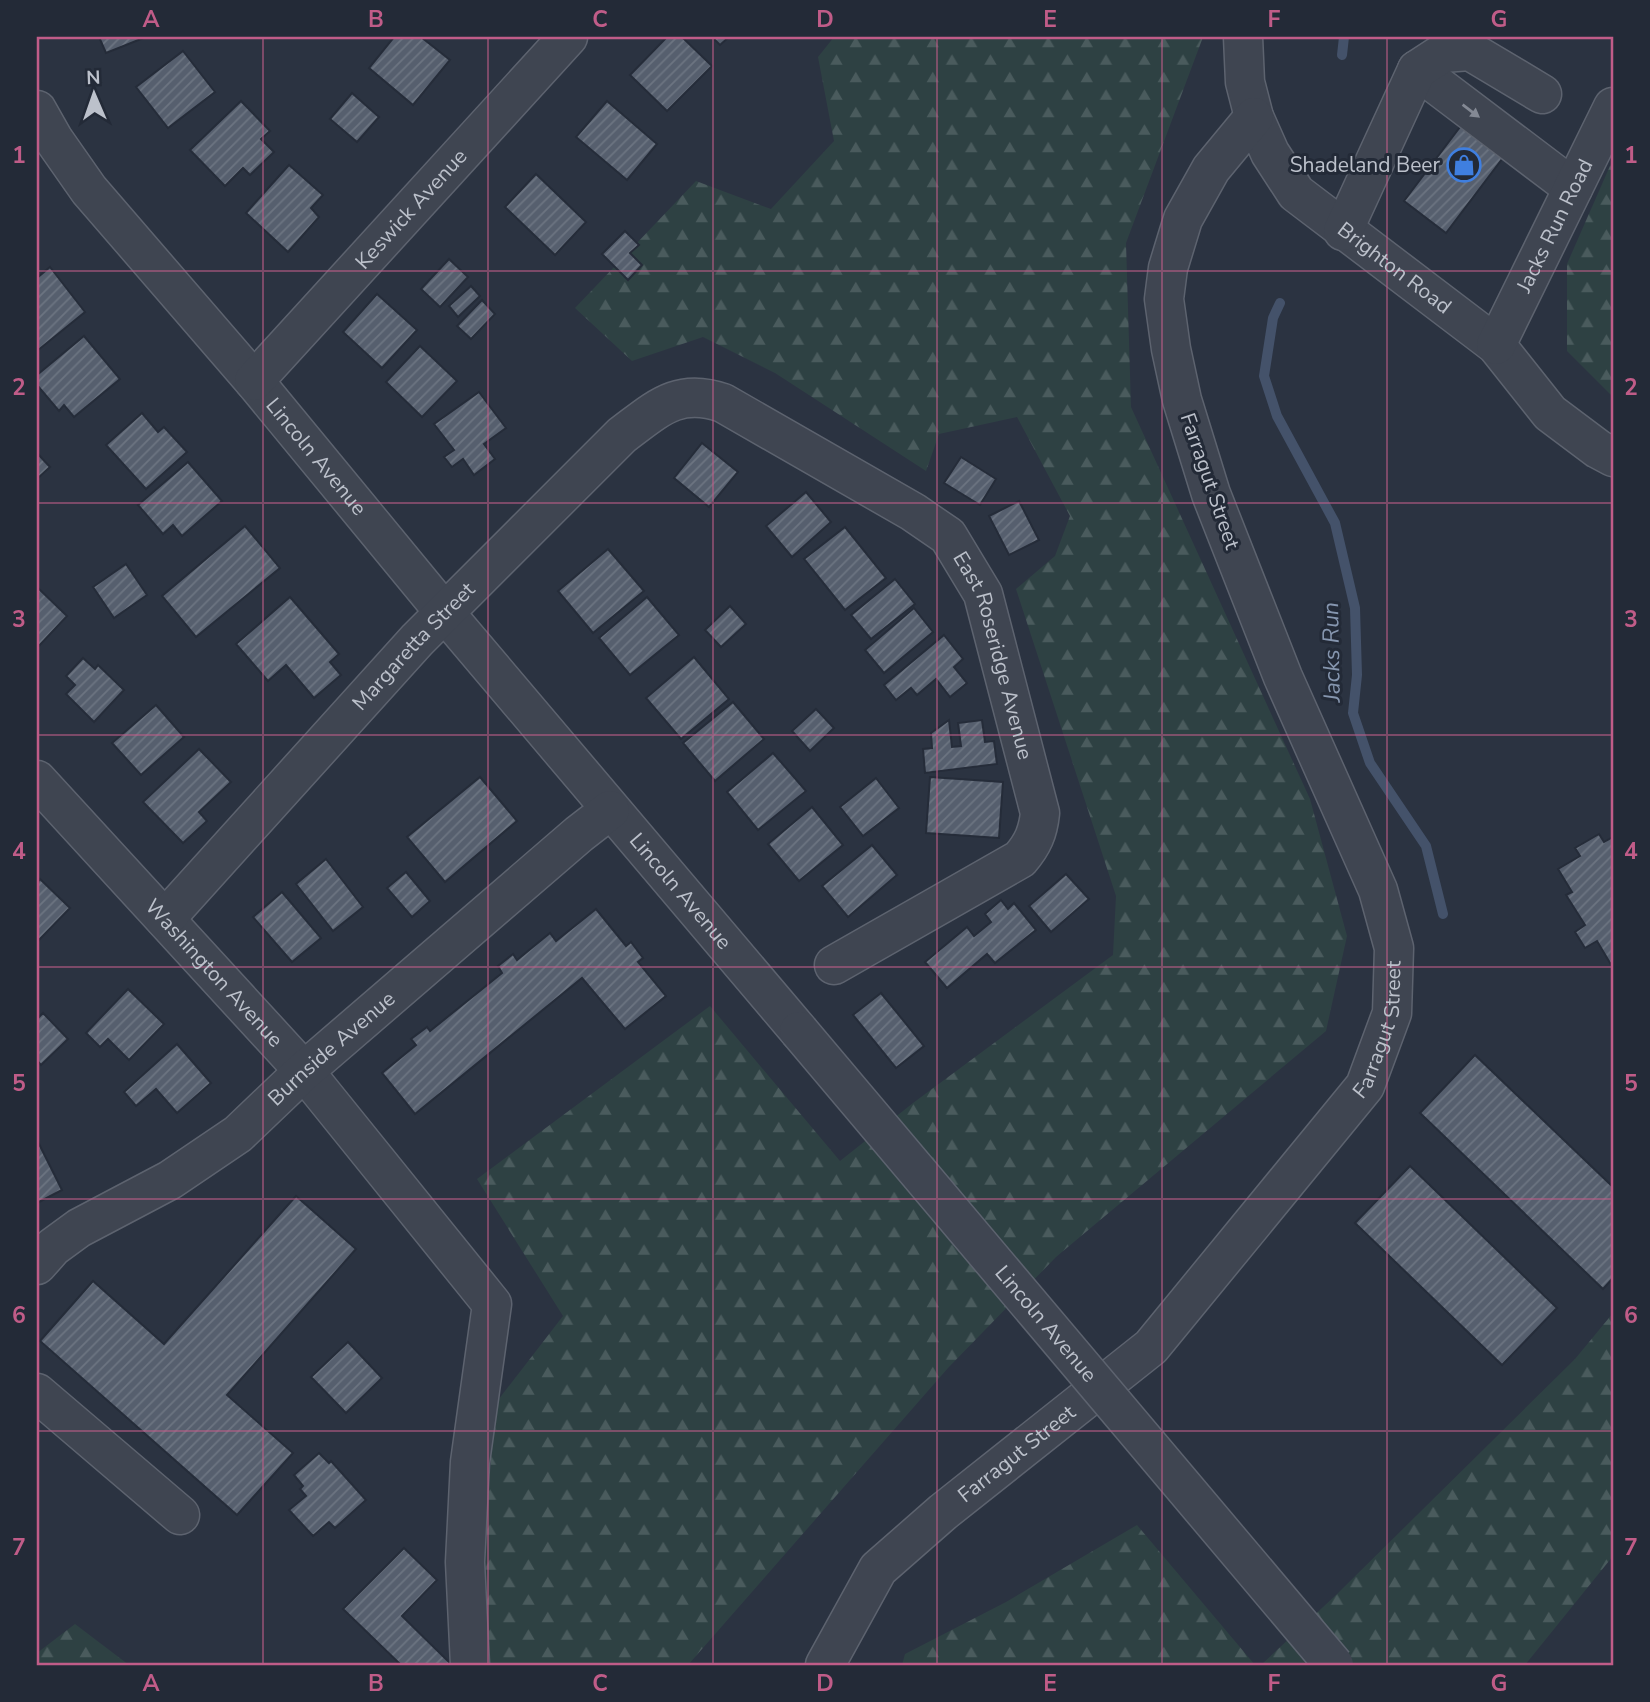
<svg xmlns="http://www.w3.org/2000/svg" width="1650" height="1702" viewBox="0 0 1650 1702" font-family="'Nunito Sans',sans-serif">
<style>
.forest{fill:url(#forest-firs)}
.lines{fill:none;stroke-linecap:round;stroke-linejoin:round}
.stream{stroke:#44526a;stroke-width:10}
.building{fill:url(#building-hatch);stroke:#252c39;stroke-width:2}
.minor-casing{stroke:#5d636f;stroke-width:41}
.minor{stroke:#3f4551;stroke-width:38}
.minor-bridge-casing{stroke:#5d636f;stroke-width:41;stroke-linecap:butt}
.minor-bridge{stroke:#3f4551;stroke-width:38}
.oneway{fill:#848994}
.grid{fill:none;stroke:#c05c88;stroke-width:2;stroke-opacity:0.55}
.labels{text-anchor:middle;stroke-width:6;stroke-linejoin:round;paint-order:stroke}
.poi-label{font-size:21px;fill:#bcc1cb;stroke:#232a37;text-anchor:end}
.street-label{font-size:21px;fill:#bcc1cb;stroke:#232a37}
.water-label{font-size:23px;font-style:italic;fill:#8696af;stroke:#232a37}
.neatline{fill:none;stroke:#c05c88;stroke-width:2.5}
.grid-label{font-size:23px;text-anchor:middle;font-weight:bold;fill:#c05c88}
</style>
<defs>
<pattern id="forest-firs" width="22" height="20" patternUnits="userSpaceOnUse" patternTransform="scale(1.75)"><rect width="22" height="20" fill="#2e4143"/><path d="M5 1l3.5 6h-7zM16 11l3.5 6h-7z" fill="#4a5b5d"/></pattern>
<pattern id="building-hatch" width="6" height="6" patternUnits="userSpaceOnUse" patternTransform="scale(1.75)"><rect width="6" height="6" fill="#565f6e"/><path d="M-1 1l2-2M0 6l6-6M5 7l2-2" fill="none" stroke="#6c7481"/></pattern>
</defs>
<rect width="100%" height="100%" fill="#2b3341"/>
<g class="forest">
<polygon points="834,37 1203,37 1126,243 1131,407 1310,799 1347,936 1326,1031 1056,1257 948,1368 688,1665 476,1665 495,1404 563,1316 477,1179 710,1006 840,1161 913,1103 1113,955 1116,896 1016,589 1055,556 1070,516 1017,417 939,434 926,471 775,373 703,337 632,361 575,308 696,181 771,209 834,141 818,57"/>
<polygon points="1613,159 1613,397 1567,351 1567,264"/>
<polygon points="1613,1313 1613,1556 1525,1665 1261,1665 1337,1594 1575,1359"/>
<polygon points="1137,1525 1255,1665 902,1665 905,1654 1006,1602"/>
<polygon points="75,1624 129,1665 37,1665 37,1653"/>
</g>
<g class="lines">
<g class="stream">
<polyline points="1342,55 1344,37"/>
<polyline points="1280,303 1273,318 1264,376 1277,416 1335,523 1355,608 1357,675 1353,713 1370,763 1426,846 1443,914"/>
</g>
</g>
<g class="building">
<polygon points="99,37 146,37 106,53"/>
<polygon points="394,37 421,37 450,60 413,105 369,68"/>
<polygon points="667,37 682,37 712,66 667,111 630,75"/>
<polygon points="712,37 729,37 720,45"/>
<polygon points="183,51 215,92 168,128 136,87"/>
<polygon points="352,93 379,117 357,142 330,119"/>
<polygon points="1482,98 1524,130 1446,233 1404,201"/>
<polygon points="241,101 270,131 261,139 274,152 250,175 243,168 225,186 190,150"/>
<polygon points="607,101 657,144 627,180 576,137"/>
<polygon points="289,165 323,195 311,208 319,217 288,252 246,213"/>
<polygon points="536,174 586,222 555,255 505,207"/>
<polygon points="625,231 639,245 630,253 642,265 628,280 602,254"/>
<polygon points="449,259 468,277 440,307 421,289"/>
<polygon points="50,267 85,312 37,351 37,278"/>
<polygon points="471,286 480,296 458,317 449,306"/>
<polygon points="377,294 417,330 382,368 343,332"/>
<polygon points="482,300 495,314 471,339 457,326"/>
<polygon points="84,336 120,379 74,417 64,405 59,411 37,385 37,375"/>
<polygon points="420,346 457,381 422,417 386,382"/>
<polygon points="479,392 506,428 484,444 495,459 474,475 463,459 452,467 444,457 454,450 434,424"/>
<polygon points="142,413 158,432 164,427 187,452 146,489 106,445"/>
<polygon points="702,443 738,472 709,507 674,478"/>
<polygon points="37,453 50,467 37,479"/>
<polygon points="961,457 996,479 980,505 944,483"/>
<polygon points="188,462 222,501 182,536 173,525 163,534 138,505"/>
<polygon points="806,492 831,522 792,557 766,526"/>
<polygon points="1019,501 1039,540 1009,555 989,516"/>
<polygon points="245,526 280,568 196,637 162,596"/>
<polygon points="845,527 886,578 845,610 804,559"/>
<polygon points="608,549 644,591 593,633 558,591"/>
<polygon points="126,564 147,595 114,618 93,587"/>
<polygon points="895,579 915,604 871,639 851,615"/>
<polygon points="37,587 67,616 37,648"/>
<polygon points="290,597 339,654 330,662 341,675 314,698 286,665 268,681 236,644"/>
<polygon points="647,597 679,635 630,675 599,638"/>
<polygon points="730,606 746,624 721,647 705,630"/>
<polygon points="914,608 933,632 884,673 865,650"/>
<polygon points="944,635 963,659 954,667 967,683 950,697 936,679 917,695 911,688 896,700 884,685"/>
<polygon points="694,657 729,699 681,739 646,698"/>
<polygon points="83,658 95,669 98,665 124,690 94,722 66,694 75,685 66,676"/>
<polygon points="733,702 764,739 715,781 683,743"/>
<polygon points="156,705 184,737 141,775 112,743"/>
<polygon points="816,709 834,728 810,751 792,731"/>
<polygon points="949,720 952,747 961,746 958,723 982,720 985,742 994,741 997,764 925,773 923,749 932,748 931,733"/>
<polygon points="199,749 231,782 199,812 207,821 183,843 143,802"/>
<polygon points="773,753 806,791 758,830 727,792"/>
<polygon points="480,777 517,821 445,882 407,837"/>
<polygon points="930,777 1003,782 999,838 926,833"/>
<polygon points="876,778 899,808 863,836 840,807"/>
<polygon points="812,807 843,845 799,881 768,844"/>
<polygon points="1599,834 1604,842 1613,837 1613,968 1597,941 1585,948 1575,932 1585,925 1566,895 1572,892 1558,869 1580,856 1575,848"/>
<polygon points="872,845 897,875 848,917 822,886"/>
<polygon points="326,859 363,907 333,931 296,884"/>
<polygon points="406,872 430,901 412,917 387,888"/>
<polygon points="1066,874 1089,899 1051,932 1029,906"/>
<polygon points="40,879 70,908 37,942 37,883"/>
<polygon points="282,892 321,938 292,962 253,917"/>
<polygon points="1001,900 1008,909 1014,903 1036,930 995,963 987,954 947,988 925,962 967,927 974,936 991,922 985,914"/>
<polygon points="596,909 626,946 631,942 643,958 638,962 666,996 625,1029 582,978 415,1114 382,1073 416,1045 411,1039 427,1027 430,1031 502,973 498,966 513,954 517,960 550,933 556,941"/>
<polygon points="128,989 164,1024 129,1060 108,1039 100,1047 86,1033"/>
<polygon points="881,993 924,1046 896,1068 853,1015"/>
<polygon points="43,1013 68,1039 41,1065 37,1060 37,1019"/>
<polygon points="177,1044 211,1083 177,1113 156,1089 136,1106 124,1092"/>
<polygon points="1475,1055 1613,1187 1613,1278 1603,1289 1420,1113"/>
<polygon points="37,1140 62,1190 37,1203"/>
<polygon points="1410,1166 1557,1308 1502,1365 1355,1223"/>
<polygon points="296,1196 356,1249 227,1395 293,1453 237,1515 40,1341 93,1281 164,1344"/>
<polygon points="348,1342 382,1378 346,1413 311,1377"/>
<polygon points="319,1453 329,1463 331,1461 366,1500 335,1528 329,1522 313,1536 289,1510 306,1496 300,1489 303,1486 294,1475"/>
<polygon points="404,1548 437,1580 402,1616 452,1665 401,1665 343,1609"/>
</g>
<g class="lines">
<defs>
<g id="minor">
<path id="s1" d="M1243,37L1245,82L1254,117L1270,153L1296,193L1496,345L1550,413L1598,449L1613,457"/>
<polyline points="1417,70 1573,188"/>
<path id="s2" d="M37,110L54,140L89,190L254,381L445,613L799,1031"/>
<polyline points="1343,231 1417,70 1443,53 1470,51 1542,94"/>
<path id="s3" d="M1496,345L1613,107"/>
<path id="s4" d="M254,381L568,37"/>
<path id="s5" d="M37,780L304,1071L492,1304L470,1462L465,1562L470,1665"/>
<path id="s6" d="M165,919L417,640L622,435C657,409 678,387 723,403L913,512L948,536L983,594L1040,813C1038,832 1033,844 1020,859L834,965"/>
<path id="s7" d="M37,1265L53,1247L79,1228L170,1180L238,1134L304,1071L579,834L610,810"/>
<polyline points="37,1393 180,1515"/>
<path id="s8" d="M825,1665L878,1569L943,1512L1151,1347L1365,1086L1392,1013L1394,948L1378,890L1283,677L1211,494L1182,400L1171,349L1164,299L1168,268L1183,219L1211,169L1254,117"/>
</g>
</defs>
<use href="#minor" class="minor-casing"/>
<use href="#minor" class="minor"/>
<defs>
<g id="minor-bridge">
<path id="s9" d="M799,1031L1334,1665"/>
</g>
</defs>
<use href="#minor-bridge" class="minor-bridge-casing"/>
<use href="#minor-bridge" class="minor-bridge"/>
</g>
<defs><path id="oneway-solid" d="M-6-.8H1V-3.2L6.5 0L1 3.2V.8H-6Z" transform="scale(1.75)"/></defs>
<use class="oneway" href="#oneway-solid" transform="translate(1471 111) rotate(37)"/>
<path class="grid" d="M263,37V1665M488,37V1665M713,37V1665M937,37V1665M1162,37V1665M1387,37V1665M37,271H1613M37,503H1613M37,735H1613M37,967H1613M37,1199H1613M37,1431H1613"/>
<defs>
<symbol id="shop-ring" viewBox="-11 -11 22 22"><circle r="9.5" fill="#232a37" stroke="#3f7fe0" stroke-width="1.5"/><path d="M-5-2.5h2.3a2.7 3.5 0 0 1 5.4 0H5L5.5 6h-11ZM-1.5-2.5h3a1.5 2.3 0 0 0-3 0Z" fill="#3f7fe0"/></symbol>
</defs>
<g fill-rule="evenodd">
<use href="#shop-ring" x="1445" y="146" width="38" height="38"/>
</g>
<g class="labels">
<g class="poi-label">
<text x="1440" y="172">Shadeland Beer</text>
</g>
<g class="street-label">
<text dy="7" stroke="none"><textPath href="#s4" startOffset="233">Keswick Avenue</textPath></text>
<text dy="7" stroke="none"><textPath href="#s3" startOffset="133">Jacks Run Road</textPath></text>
<text dy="7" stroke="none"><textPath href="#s1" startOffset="292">Brighton Road</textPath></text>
<text dy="7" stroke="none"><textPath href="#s2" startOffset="446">Lincoln Avenue</textPath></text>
<text transform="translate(1210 481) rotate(71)" y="7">Farragut Street</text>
<text dy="7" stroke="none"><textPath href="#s6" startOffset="369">Margaretta Street</textPath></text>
<text dy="7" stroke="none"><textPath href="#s6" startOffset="1169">East Roseridge Avenue</textPath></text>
<text dy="7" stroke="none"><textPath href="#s2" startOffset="1013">Lincoln Avenue</textPath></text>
<text dy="7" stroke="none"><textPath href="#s5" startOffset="262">Washington Avenue</textPath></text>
<text dy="7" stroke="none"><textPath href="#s8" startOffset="858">Farragut Street</textPath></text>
<text dy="7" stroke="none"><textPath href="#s7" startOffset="368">Burnside Avenue</textPath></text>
<text dy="7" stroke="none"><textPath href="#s9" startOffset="383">Lincoln Avenue</textPath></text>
<text dy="7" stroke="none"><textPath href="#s8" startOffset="290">Farragut Street</textPath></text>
</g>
<g class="water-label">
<text transform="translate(1331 652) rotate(-91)" y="8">Jacks Run</text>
</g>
</g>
<rect width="1650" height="1702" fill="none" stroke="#232a37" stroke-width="77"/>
<g transform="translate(94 94) rotate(358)" stroke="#232a37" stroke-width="5" paint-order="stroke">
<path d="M0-5L12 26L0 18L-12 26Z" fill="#bcc1cb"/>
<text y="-10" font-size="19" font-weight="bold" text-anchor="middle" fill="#bcc1cb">N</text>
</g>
<rect x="38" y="38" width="1574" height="1626" class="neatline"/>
<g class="grid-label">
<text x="151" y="27">A</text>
<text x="376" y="27">B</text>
<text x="600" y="27">C</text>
<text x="825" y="27">D</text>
<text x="1050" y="27">E</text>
<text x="1274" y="27">F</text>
<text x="1499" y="27">G</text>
<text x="19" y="163">1</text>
<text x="1631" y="163">1</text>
<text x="19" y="395">2</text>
<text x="1631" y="395">2</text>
<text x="19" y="627">3</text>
<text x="1631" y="627">3</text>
<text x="19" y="859">4</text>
<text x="1631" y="859">4</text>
<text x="19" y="1091">5</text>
<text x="1631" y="1091">5</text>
<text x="19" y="1323">6</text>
<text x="1631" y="1323">6</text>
<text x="19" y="1555">7</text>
<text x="1631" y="1555">7</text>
<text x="151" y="1691">A</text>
<text x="376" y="1691">B</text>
<text x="600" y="1691">C</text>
<text x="825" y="1691">D</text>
<text x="1050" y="1691">E</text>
<text x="1274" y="1691">F</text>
<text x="1499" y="1691">G</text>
</g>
</svg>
